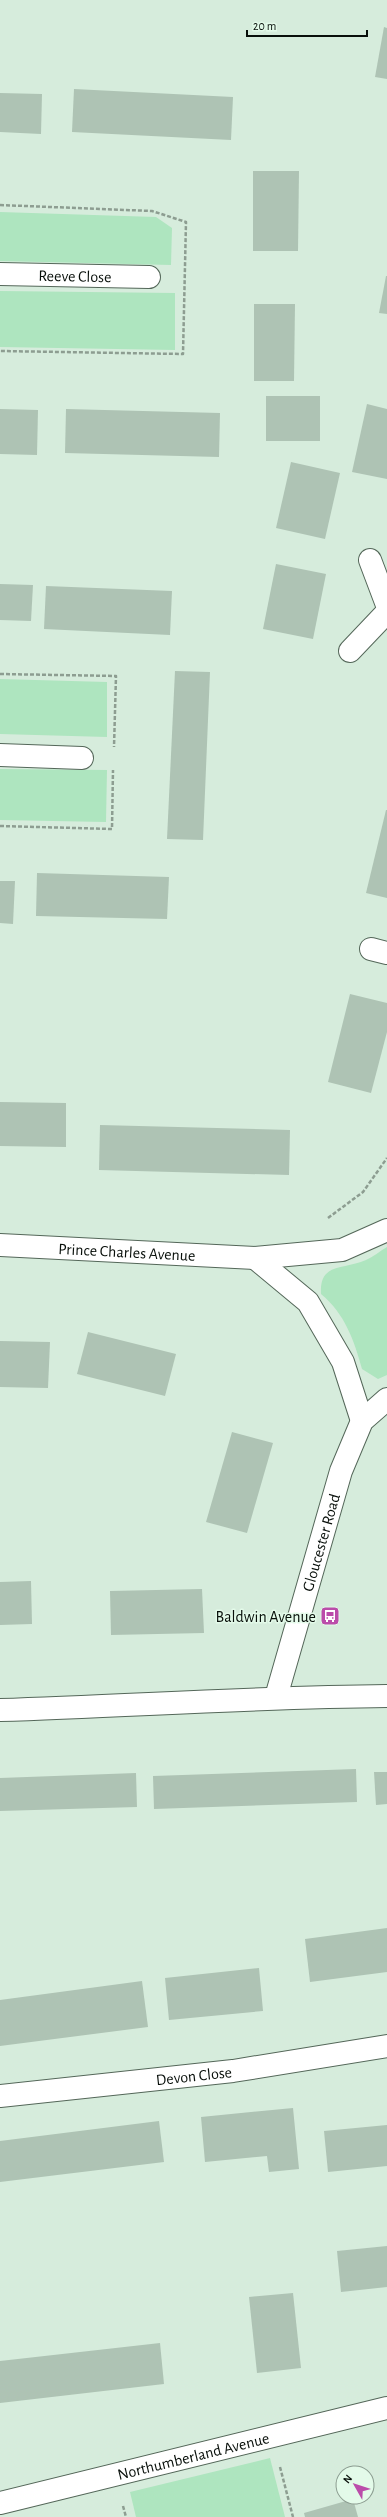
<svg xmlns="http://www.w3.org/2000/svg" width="387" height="2517" viewBox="0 0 387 2517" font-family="'Alegreya Sans',sans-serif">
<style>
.green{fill:#aee5bf}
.building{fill:#aec3b4}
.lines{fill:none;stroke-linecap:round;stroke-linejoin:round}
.lane-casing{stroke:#546759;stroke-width:24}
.street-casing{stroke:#546759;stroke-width:24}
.path{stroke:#8d9d91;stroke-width:2.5;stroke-dasharray:4 2;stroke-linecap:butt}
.lane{stroke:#fff;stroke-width:22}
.street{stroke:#fff;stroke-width:22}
.labels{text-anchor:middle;stroke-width:3;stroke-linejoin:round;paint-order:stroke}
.street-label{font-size:16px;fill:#080f0a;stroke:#e3fae9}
.poi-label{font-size:16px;fill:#080f0a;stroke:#e3fae9;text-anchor:end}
</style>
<rect width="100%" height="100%" fill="#d6ecdc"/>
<g class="green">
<polygon points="0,212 156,217 172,228 171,265 0,261"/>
<polygon points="0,291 175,293 175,350 0,347"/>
<polygon points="0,679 107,682 107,737 0,734"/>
<polygon points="0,769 107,770 106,822 0,820"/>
<path d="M387,1247V1375L378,1379L362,1369C354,1340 345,1314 321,1294C319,1262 344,1270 366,1260C373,1257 380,1251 387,1247Z"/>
<polygon points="270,2458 285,2517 136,2517 130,2492"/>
</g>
<g class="building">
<polygon points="384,27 387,28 387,79 375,77"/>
<polygon points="74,89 233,97 231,140 72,132"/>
<polygon points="0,93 42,94 41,134 0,132"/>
<polygon points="253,171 299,171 298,251 253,251"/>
<polygon points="386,276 387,276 387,314 379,313"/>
<polygon points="254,304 295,304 294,381 254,381"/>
<rect x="266" y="396" width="54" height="45"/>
<polygon points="367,404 387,409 387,479 352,472"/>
<polygon points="0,409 38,410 37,455 0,454"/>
<polygon points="66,409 220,413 219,457 65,453"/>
<polygon points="291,462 340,473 325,539 276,528"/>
<polygon points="276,564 326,574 313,639 263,629"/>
<polygon points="0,584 33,585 31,621 0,620"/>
<polygon points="46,586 172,591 170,635 44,629"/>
<polygon points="175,671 210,672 203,840 167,839"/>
<polygon points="386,810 387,810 387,898 366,893"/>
<polygon points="37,873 169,877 167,919 36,916"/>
<polygon points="0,881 15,881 13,924 0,923"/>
<polygon points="350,994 387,1003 387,1032 371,1093 328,1082"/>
<polygon points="0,1102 66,1103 66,1147 0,1146"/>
<polygon points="100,1125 290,1130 289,1175 99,1170"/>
<polygon points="88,1332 176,1354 165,1396 77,1374"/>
<polygon points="0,1341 50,1342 48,1388 0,1387"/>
<polygon points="232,1432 273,1443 247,1533 206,1522"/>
<polygon points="31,1581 32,1624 0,1625 0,1582"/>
<polygon points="202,1589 204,1633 111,1635 110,1591"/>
<polygon points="356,1769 357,1802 154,1809 153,1776"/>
<polygon points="374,1772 387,1772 387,1804 376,1805"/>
<polygon points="136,1773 137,1807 0,1811 0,1778"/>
<polygon points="387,1928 387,1972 310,1982 305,1939"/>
<polygon points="259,1968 263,2011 169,2020 165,1978"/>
<polygon points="142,1981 148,2027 0,2046 0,2000"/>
<polygon points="293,2108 299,2169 269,2172 267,2156 205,2162 201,2117"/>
<polygon points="159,2121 164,2162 0,2182 0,2141"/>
<polygon points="387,2125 387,2166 328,2172 324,2131"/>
<polygon points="387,2246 387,2287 341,2292 337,2251"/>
<polygon points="293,2293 301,2368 257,2373 249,2297"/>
<polygon points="160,2343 164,2384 0,2403 0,2361"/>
<polygon points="353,2499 358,2517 305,2517 304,2513"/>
</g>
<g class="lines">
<defs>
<polyline id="lane" points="371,949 387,953"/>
<g id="street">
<path id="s1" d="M0,274L149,277"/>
<polyline points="370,560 387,605"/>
<polyline points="350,651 387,612"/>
<polyline points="0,755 82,758"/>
<path id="s2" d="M0,1245L255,1258L342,1250L387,1230"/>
<polyline points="255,1258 308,1302 343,1362 362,1421"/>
<path id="s3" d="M276,1697L341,1471L362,1421L387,1399"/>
<path d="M0,1710C129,1706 258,1697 387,1696"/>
<path id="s4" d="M0,2096L233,2071L387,2046"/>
<path id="s5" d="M0,2503L387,2408"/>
</g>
</defs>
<use href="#lane" class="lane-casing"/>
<use href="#street" class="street-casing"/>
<g class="path">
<polyline points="0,205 152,211 186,222 183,354 0,351"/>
<polyline points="0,674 116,676 114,747"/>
<polyline points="0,826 112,829 113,770"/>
<polyline points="328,1218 363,1192 387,1158"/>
<polyline points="280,2467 293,2517"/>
<polyline points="123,2506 126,2517"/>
</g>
<use href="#lane" class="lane"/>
<use href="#street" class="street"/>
</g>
<defs>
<symbol id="bus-square" viewBox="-11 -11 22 22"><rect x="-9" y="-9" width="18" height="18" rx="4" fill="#bb4caa" stroke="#e3fae9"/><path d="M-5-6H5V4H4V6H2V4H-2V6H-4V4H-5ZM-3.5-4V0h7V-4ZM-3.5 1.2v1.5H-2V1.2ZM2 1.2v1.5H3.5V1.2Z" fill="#fff"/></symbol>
</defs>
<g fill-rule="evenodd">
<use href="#bus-square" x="319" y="1605" width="22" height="22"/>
</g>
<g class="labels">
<g class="street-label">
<text dy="6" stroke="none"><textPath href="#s1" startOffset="75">Reeve Close</textPath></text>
<text dy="6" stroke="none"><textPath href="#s2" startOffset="127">Prince Charles Avenue</textPath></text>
<text dy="6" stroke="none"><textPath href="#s3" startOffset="161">Gloucester Road</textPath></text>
<text dy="6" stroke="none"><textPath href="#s4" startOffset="195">Devon Close</textPath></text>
<text dy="6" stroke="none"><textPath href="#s5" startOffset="199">Northumberland Avenue</textPath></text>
</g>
<g class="poi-label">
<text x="316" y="1622">Baldwin Avenue</text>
</g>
</g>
<g transform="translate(355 2485) rotate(309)"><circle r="19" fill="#e3fae9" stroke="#8b9c90"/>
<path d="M0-3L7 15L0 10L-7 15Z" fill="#bb4caa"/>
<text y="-6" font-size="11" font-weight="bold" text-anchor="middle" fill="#080f0a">N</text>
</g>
<path d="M247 30v6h120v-6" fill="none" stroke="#080f0a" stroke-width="2"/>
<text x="253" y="30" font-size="12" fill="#080f0a" stroke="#e3fae9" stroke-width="3" paint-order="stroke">20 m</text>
</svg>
